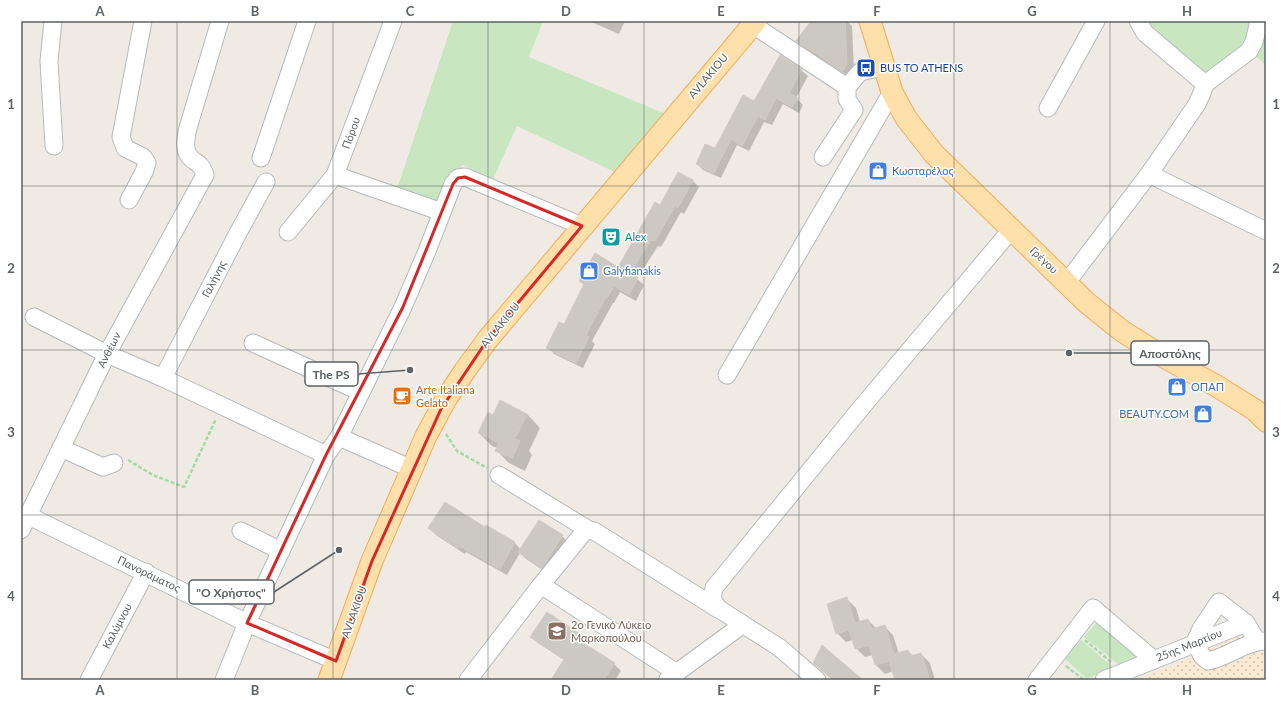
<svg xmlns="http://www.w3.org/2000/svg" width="1287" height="701" viewBox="0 0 1287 701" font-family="Lato,sans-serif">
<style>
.green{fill:#c8e7c0}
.sand{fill:url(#sand-dots)}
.shadow{fill:#0003}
.building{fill:#ccc8c4;stroke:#d4cbc3}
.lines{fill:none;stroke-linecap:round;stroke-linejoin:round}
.minor-casing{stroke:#b5b9bc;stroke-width:19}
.major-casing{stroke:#f5aa58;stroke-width:23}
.path{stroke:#a3daa6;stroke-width:2.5;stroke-dasharray:4 2;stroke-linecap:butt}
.minor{stroke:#fff;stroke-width:17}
.major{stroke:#ffe0aa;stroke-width:21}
.marked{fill:none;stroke:#d62828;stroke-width:3;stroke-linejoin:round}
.grid{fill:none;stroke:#5c6265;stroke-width:1;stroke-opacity:0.55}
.labels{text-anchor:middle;stroke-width:3;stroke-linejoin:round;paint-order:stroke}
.transit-label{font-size:11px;fill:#164399;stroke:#fff;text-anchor:start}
.street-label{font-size:11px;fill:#5c6265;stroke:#fff}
.shop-label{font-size:11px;fill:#366cbe;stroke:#fff;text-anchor:start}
.culture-label{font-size:11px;fill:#0d838f;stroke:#fff;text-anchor:start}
.food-label{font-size:11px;fill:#c56008;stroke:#fff;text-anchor:start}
.education-label{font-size:11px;fill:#785e54;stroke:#fff;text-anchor:start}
.leader{fill:none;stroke:#5c6265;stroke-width:1.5}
.callout-dot{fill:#5c6265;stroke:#fff;stroke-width:1.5}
.callout{fill:#fff;stroke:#5c6265;stroke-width:1.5}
.callout-label{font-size:12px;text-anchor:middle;font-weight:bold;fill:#5c6265}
.neatline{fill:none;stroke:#5c6265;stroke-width:1.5}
.grid-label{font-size:13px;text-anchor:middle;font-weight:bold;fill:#5c6265}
</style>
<defs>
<pattern id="sand-dots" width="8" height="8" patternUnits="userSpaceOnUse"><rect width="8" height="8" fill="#fbead3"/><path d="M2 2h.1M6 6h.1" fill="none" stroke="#cec1af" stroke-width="1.8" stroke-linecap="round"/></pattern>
</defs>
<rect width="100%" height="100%" fill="#efebe4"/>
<g class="green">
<polygon points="453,21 543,21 529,57 673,117 621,175 517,126 493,179 462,165 448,209 396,192"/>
<polygon points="1148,21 1266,21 1266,65 1249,51 1209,81 1152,31"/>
<polygon points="1098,621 1139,656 1119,665 1084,637"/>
<polygon points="1081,640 1113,667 1087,679 1065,659"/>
</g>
<polygon class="sand" points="1242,635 1249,647 1266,647 1266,677 1250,680 1138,680"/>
<g class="shadow">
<polygon points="589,21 625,21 619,34"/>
<polygon points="812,21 847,21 852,26 854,70 850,77 804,48 797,41"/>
<polygon points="801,70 808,76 796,98 803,105 799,113 783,104 772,125 764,122 749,151 737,145 721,178 703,170 697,164 716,150 755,103"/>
<polygon points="692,180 699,187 684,214 681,212 661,247 658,246 637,279 644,285 636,301 620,292 614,303 613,303 592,341 595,344 583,368 554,354 548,347 564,325 585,286 580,281 619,268 661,206"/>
<polygon points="527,414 540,428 529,451 532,455 525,471 509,463 496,450 497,448 492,446 479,433 493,416"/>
<polygon points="486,527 515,543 521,550 562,536 569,543 549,574 526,559 520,553 507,575 466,552 465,554 436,535 429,528 485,529"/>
<polygon points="847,599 856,608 860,622 868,620 877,629 884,626 893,635 899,654 908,651 913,656 921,654 930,663 935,680 896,680 893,671 885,674 876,665 873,655 865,657 856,648 853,640 846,642 837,633"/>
<polygon points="579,635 586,642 584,645 614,664 621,671 615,680 552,680 564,660 538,643 532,636"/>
</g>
<g class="building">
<polygon points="811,21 845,21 847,63 843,71 796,41"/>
<polygon points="780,55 802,69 789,93 798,98 792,107 776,98 765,120 758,116 742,146 731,139 714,173 696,164 705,144 715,148 743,95 754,101"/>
<polygon points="678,172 693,180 678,208 675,206 655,241 651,240 630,273 638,278 629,295 614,286 607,298 606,297 586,335 589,337 576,363 546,348 559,322 564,324 584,284 579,281 595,253 618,267 655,202 660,205"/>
<polygon points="500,400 527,414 515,439 520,441 512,458 495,451 499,443 478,433 488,412 493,415"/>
<polygon points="445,502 485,527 486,525 515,542 500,569 459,546 458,548 428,528"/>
<polygon points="539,520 563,535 542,568 518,552"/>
<polygon points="847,597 855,623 868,619 872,629 885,625 894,654 908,650 910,656 921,653 930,680 895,680 889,661 875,665 869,645 855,649 849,630 836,634 827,604"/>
<polygon points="547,612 580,634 577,639 615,663 604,680 551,680 564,659 530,637"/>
<polygon points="822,645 857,675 864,680 833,680 813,663"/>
</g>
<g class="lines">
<defs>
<g id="minor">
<polyline points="53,21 49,61 54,146"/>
<polyline points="753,25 847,87"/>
<polyline points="1205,84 1249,51 1254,42 1259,21"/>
<polyline points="1048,108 1096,21"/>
<polyline points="823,157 854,110 847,99 847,87 860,72 883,67"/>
<polyline points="261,158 307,21"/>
<polyline points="1149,174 1266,231"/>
<polyline points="335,175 442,212"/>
<polyline points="129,200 144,172 147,163 143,157 125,148 121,137 143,21"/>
<polyline points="288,232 335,175 393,21"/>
<polyline points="1067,282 1149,174 1197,104 1202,93 1205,84 1145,33 1138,21"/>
<polyline points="34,317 107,354 163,378 326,455 339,437 412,469"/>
<polyline points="253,343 361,392"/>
<polyline points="727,375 892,92"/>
<polyline points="163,378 238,233 266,182"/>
<polyline points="339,437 403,307 427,251 453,184 458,178 465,177 582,226"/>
<polyline points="61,448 103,467 114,463"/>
<polyline points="499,475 589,530"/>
<polyline points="29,516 247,623 336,661"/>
<path d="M21,530L107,354L205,175C200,160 196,165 189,156C183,148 186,137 188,128L220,21"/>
<polyline points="241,531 281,551"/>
<polyline points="541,585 677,673"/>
<path d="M1257,641L1246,623L1219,602L1201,629L1195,642L1202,656L1208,661C1228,657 1246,641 1266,641"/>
<polyline points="668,679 742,625"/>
<polyline points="89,680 146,572"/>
<polyline points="224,680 247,623 326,455"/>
<polyline points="468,680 541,585 584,532 589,530 594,531 718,609"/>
<polyline points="817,680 780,648 719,609 712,599 714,588 861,408 1011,230"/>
<polyline points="1037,680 1093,608 1154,660"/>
<polyline points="1104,680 1246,623"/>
</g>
<g id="major">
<polyline points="870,21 892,92 906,118 934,154 1087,303 1122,331 1162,356 1215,385 1255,410 1266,421"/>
<polyline points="329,680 372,561 426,436 446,399 466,369 488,339 756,21"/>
</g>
</defs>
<use href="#minor" class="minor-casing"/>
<use href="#major" class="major-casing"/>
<g class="path">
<polyline points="446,434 457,451 487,468"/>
<polyline points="128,460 153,475 184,487 216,419"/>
<polyline points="1085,640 1111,662"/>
<polyline points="1066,666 1084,680"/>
</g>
<use href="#minor" class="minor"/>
<use href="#major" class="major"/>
</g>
<path class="marked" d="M465,177L582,226L488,339L441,409L372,561L336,661L247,623L326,455L403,307L453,184L458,178Z"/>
<path class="grid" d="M177,21V680M333,21V680M488,21V680M644,21V680M799,21V680M954,21V680M1110,21V680M21,186H1266M21,350H1266M21,515H1266"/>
<defs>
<symbol id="bus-square" viewBox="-11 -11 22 22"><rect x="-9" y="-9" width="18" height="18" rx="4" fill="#1a4fb4" stroke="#fff"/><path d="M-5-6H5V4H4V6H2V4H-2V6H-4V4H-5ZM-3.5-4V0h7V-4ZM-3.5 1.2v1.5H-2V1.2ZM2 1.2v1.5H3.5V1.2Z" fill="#fff"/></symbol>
<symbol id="shop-square" viewBox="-11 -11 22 22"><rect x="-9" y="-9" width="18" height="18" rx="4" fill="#3f7fe0" stroke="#fff"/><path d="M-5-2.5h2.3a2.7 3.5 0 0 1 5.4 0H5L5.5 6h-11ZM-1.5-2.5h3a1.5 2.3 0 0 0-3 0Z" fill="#fff"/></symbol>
<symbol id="theatre-square" viewBox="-11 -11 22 22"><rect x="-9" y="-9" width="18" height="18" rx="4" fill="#0f9aa8" stroke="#fff"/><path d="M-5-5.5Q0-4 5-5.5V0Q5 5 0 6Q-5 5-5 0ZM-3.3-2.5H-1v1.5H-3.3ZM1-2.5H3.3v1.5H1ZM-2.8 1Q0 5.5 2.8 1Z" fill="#fff"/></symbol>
<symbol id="cafe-square" viewBox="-11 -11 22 22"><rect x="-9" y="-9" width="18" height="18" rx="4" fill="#e8710a" stroke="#fff"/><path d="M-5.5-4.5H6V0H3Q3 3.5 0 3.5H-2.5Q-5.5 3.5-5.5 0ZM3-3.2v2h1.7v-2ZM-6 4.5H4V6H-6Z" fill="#fff"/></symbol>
<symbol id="school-square" viewBox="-11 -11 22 22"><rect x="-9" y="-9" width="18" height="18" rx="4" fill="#8d6e63" stroke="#fff"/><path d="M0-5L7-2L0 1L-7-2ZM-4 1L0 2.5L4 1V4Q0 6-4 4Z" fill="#fff"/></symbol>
</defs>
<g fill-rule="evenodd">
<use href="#bus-square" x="855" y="57" width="22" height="22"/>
<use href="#shop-square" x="867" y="160" width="22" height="22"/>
<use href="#theatre-square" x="600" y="226" width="22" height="22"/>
<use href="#shop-square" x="578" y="260" width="22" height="22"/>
<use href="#shop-square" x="1166" y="376" width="22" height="22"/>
<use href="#cafe-square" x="391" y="385" width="22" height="22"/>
<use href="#shop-square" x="1192" y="403" width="22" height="22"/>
<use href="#school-square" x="546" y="620" width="22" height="22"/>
</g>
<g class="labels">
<g class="transit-label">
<text x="880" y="72">BUS TO ATHENS</text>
</g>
<g class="street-label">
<text transform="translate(708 76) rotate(-50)" y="4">AVLAKIOU</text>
<text transform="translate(351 133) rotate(-70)" y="4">Πόρου</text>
<text transform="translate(1044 260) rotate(43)" y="4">Γρέγου</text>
<text transform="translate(214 279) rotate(-63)" y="4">Γαλήνης</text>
<text transform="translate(500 325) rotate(-51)" y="4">AVLAKIOU</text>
<text transform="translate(109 350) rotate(-63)" y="4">Ανθέων</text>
<text transform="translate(149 574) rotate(26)" y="4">Πανοράματος</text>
<text transform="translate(354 612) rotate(-70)" y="4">AVLAKIOU</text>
<text transform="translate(117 626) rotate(-62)" y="4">Καλύμνου</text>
<text transform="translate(1189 645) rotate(-22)" y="4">25ης Μαρτίου</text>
</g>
<g class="shop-label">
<text x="892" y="175">Κωσταρέλος</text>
<text x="603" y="275">Galyfianakis</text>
<text x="1191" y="391">ΟΠΑΠ</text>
<text x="1189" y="418" text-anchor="end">BEAUTY.COM</text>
</g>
<g class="culture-label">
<text x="625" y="241">Alex</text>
</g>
<g class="food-label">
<text x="416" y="394">Arte Italiana<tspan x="416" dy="13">Gelato</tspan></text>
</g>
<g class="education-label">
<text x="571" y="629">2ο Γενικό Λύκειο<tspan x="571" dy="13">Μαρκοπούλου</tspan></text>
</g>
</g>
<path class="leader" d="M1069 353L1131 353M410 370L358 374M339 550L274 592"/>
<g class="callout-dot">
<circle cx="1069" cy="353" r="4"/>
<circle cx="410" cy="370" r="4"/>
<circle cx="339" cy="550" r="4"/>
</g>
<g class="callout">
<rect x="1131" y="341" width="78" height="24" rx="4"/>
<rect x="305" y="362" width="53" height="24" rx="4"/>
<rect x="189" y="580" width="85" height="24" rx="4"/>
</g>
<g class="callout-label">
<text x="1170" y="358">Αποστόλης</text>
<text x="331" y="379">The PS</text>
<text x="231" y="597">"Ο Χρήστος"</text>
</g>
<rect width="1287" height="701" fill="none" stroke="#ffffff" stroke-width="44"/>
<rect x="22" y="22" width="1243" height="657" class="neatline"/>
<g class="grid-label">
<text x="100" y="16">A</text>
<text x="255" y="16">B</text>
<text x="410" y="16">C</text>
<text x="566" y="16">D</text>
<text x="721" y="16">E</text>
<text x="877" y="16">F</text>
<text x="1032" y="16">G</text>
<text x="1187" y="16">H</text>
<text x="11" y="109">1</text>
<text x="1276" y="109">1</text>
<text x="11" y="273">2</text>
<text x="1276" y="273">2</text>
<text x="11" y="437">3</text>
<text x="1276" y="437">3</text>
<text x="11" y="601">4</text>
<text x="1276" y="601">4</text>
<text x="100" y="695">A</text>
<text x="255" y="695">B</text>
<text x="410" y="695">C</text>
<text x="566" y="695">D</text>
<text x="721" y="695">E</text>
<text x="877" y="695">F</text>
<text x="1032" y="695">G</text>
<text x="1187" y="695">H</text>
</g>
</svg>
